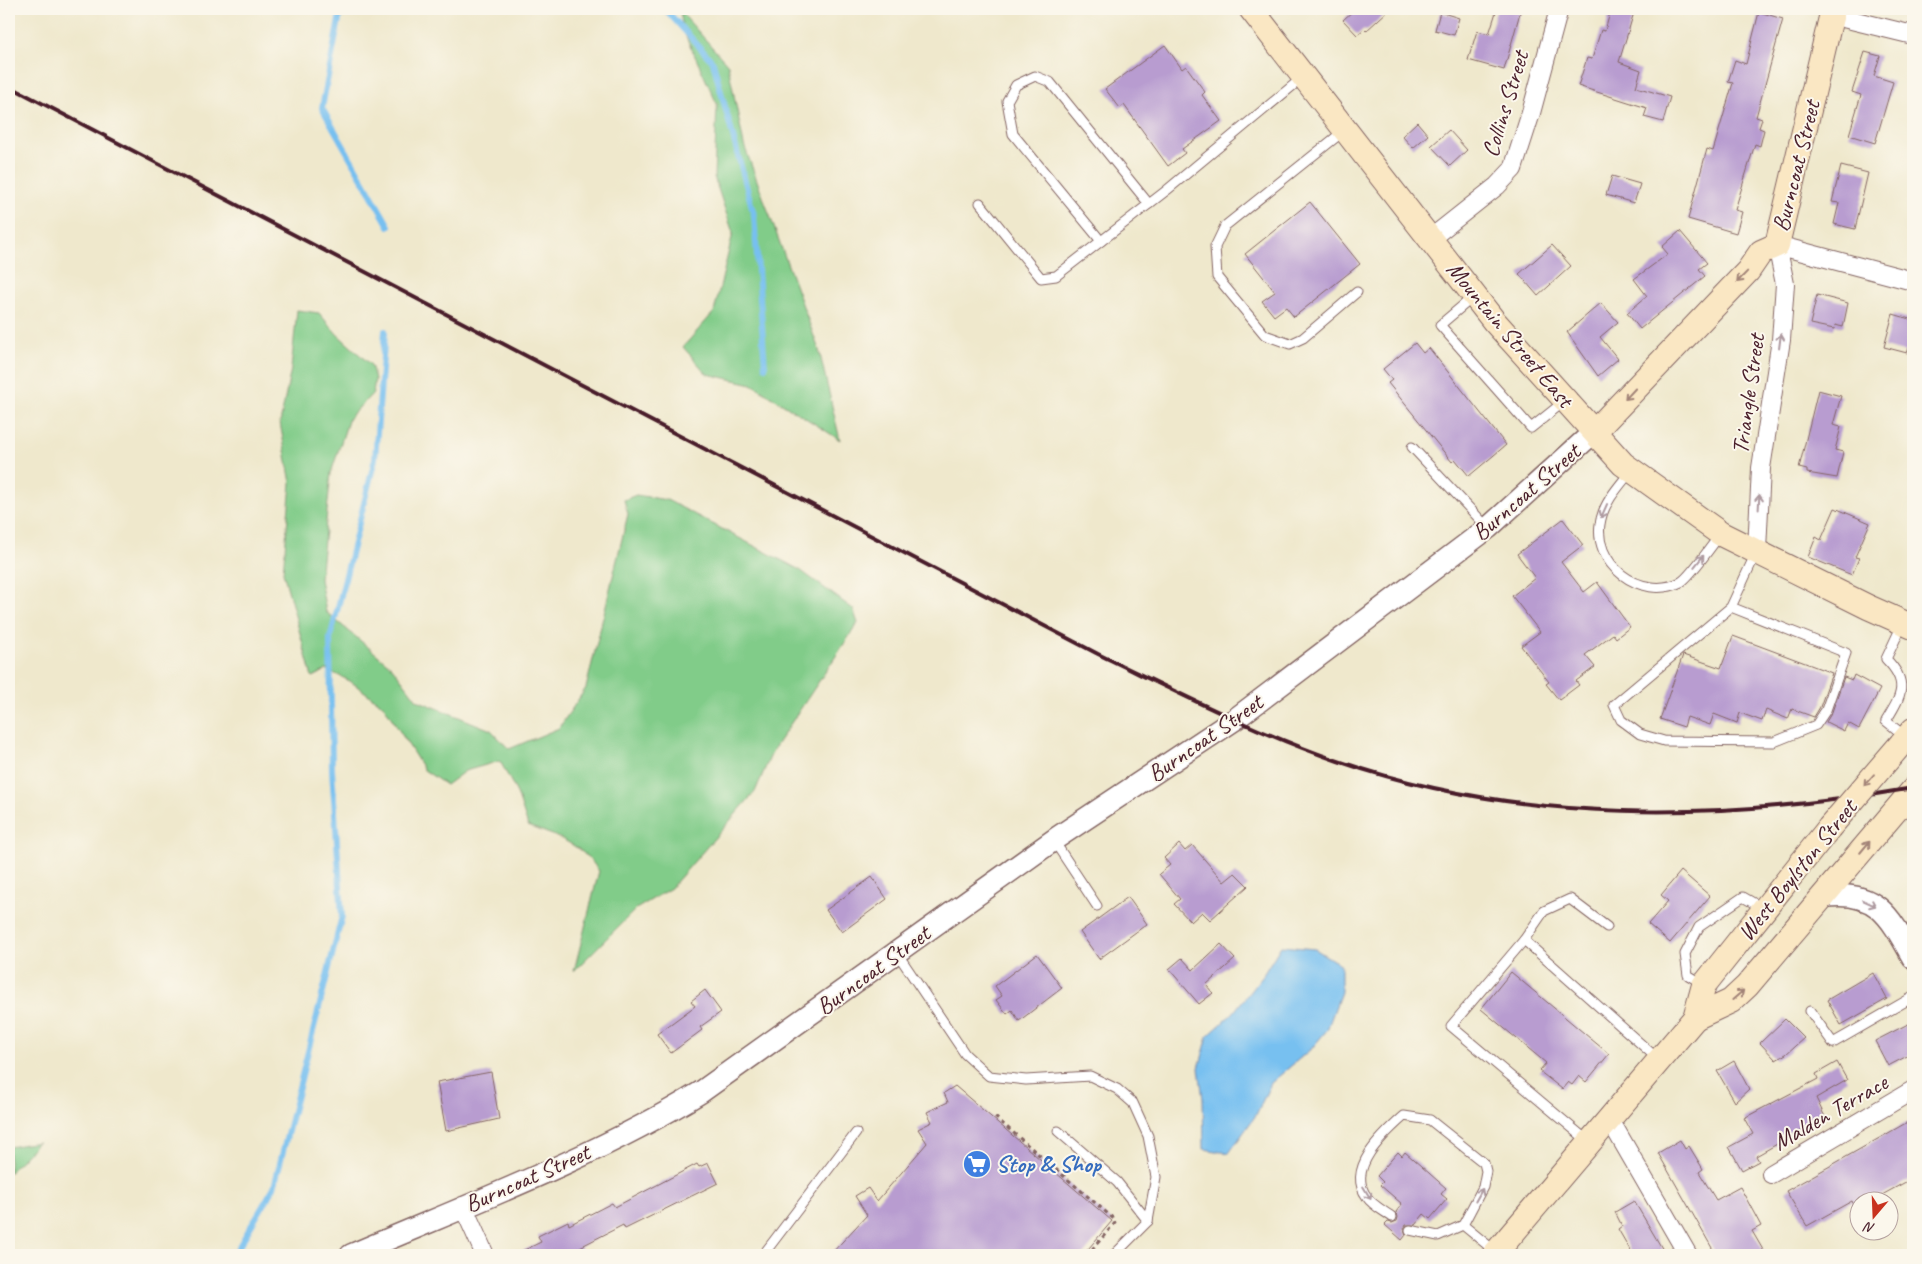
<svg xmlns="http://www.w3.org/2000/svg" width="1922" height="1264" viewBox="0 0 1922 1264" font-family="Caveat,sans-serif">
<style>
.green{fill:#81cc89;stroke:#66765a}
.water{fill:#77c0f0;stroke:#60708e}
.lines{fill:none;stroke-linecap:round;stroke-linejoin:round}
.stream{stroke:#77c0f0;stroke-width:6}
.building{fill:#b89cd0}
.service-casing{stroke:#846563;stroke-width:11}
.minor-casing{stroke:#846563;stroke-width:20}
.tertiary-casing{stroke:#846563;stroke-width:24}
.secondary-casing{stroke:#846563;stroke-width:26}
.path{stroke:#846563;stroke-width:3;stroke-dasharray:4 4;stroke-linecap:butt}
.service{stroke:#fff;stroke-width:9}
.minor{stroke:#fff;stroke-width:18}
.tertiary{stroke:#fff;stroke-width:21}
.secondary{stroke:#fae7c3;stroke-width:24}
.rail{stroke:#4a1f2b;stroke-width:4}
.secondary-bridge-casing{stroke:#846563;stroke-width:26;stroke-linecap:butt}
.secondary-bridge{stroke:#fae7c3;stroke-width:24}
.oneway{stroke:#a28377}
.oneway2{stroke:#ae9aa0}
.labels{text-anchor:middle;stroke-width:4;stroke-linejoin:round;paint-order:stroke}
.street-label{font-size:24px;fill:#4a1f2b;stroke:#fbf7ec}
.shop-label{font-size:24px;font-weight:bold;fill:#366cbe;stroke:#fbf7ec;text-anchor:start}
</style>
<rect width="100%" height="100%" fill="#fbf7ec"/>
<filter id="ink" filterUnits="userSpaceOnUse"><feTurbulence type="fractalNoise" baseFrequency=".02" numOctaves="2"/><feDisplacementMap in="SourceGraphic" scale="10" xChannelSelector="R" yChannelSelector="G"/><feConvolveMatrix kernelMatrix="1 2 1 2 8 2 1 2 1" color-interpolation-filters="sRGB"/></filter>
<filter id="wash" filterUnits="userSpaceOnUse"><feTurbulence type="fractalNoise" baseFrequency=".0096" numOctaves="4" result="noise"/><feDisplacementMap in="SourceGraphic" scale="20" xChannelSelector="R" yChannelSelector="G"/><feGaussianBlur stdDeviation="1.12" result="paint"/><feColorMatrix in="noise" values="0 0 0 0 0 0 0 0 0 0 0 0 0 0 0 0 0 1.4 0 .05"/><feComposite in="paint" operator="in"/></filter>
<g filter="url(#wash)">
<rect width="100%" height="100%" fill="#efe8cc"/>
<g class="green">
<polygon points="680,11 728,65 744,145 819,350 840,440 752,384 707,374 683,347 714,312 733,233 714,177 717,104 683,30"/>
<path d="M297,310L319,313L337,334L371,365L375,379L373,393L349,418L331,473L320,579L326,612L392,667L417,700L491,730L509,749L559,728L586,688L628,514L624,500L636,495L667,500L800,570L853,609L858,623L773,750L755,792L671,888L636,909L574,971L599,871C580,843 558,837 528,826L517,793L500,761L465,771L446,785L424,770L384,706L350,681L327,670L312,677L283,572L291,483L280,423L291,369Z"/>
<polygon points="38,1142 9,1173 9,1147"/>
</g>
<polygon class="water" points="1281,946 1315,949 1341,965 1341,992 1327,1030 1312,1048 1271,1083 1256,1115 1229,1153 1204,1149 1203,1099 1199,1068 1208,1036 1233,1013 1263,975"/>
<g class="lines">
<g class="stream">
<polyline points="341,9 322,108 389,226"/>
<polyline points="665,9 713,62 754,215 765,367"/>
<polyline points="234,1255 274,1187 342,916 332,770 330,639 375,459 385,331"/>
</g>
</g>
<g id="blocks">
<g class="building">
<polygon points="1355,9 1390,9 1366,31 1364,29 1357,35 1343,20"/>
<polygon points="1497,9 1521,9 1504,70 1468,60 1477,31 1489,34"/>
<polygon points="1611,9 1635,9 1619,62 1641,70 1636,87 1670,97 1663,122 1644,117 1647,108 1578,86 1587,58 1592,59 1601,30 1605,31"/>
<polygon points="1440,12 1459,18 1454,35 1435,30"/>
<polygon points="1759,12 1783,19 1756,117 1762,119 1759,128 1764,130 1760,146 1755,144 1735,210 1742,212 1736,233 1688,219 1707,149 1713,151 1733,83 1728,82 1735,60 1746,64"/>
<polygon points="1165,45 1182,69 1186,66 1205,92 1202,95 1221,121 1182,149 1185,153 1168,166 1124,105 1120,108 1105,89"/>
<polygon points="1865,52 1880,56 1874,76 1893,82 1875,143 1849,135 1861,95 1852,92"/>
<polygon points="1417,122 1428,135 1413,148 1402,136"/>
<polygon points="1449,130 1467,150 1450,166 1431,146"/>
<polygon points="1841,166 1868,173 1855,229 1834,224 1839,203 1832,202"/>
<polygon points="1612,176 1640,184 1634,203 1606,195"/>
<polygon points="1310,202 1360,264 1294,317 1286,307 1274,316 1262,301 1275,292 1245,254"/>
<polygon points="1680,231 1707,263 1699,269 1705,276 1640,329 1627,313 1647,296 1634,279 1668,254 1662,247"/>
<polygon points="1552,245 1571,266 1538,296 1519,274"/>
<polygon points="1817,295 1848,303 1843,327 1835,325 1834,329 1810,324"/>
<polygon points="1601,303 1618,322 1600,337 1618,359 1598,376 1567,332"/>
<polygon points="1893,314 1913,320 1913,350 1909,348 1907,353 1884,347"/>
<polygon points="1415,343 1423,353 1429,348 1506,445 1469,476 1455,459 1452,462 1388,383 1392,380 1383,369"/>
<polygon points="1818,390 1841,396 1833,425 1841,427 1835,450 1843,452 1837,478 1807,473 1807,470 1799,468"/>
<polygon points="1835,508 1870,523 1855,557 1859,558 1852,575 1808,557 1816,537 1821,540"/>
<polygon points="1563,519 1583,545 1561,562 1584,592 1597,582 1630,627 1616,638 1613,634 1585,655 1595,667 1576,681 1579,685 1559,700 1546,684 1549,682 1521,646 1540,632 1512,596 1535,578 1517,554"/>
<polygon points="1733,636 1832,673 1820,707 1814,717 1792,709 1788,719 1766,710 1762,721 1740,713 1737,723 1714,714 1710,725 1687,717 1684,727 1660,719 1683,655 1721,668"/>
<polygon points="1854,675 1880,689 1859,729 1848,723 1844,731 1826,722 1832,712 1844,677 1852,680"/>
<polygon points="1179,844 1185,851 1192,845 1224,882 1235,873 1248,886 1210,920 1202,912 1191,922 1174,904 1180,899 1159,874 1170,865 1164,858"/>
<polygon points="1681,871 1710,896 1670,943 1648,924 1668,901 1661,895"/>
<polygon points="872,877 887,899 842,932 826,910"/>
<polygon points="1128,897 1147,924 1099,959 1080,932"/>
<polygon points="1221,944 1235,959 1206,985 1213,993 1199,1004 1169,969 1182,958 1193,970"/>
<polygon points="1037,954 1062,988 1019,1021 1012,1010 1007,1014 996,1000 1002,996 995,986"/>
<polygon points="1511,972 1609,1054 1586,1082 1579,1076 1572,1085 1568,1082 1562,1089 1539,1071 1546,1063 1481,1009"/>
<polygon points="1873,973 1887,999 1841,1025 1827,1000"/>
<polygon points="705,990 721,1012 700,1027 702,1030 671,1053 657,1034 695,1006 691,1001"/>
<polygon points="1785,1019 1804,1038 1786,1054 1776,1060 1760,1043"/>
<polygon points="1908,1024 1913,1034 1913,1053 1888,1066 1875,1041"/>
<polygon points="1734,1061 1749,1089 1735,1102 1717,1071"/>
<polygon points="1837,1062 1847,1080 1816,1098 1825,1117 1756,1156 1759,1161 1742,1170 1729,1147 1753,1134 1744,1118 1818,1079 1816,1074"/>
<polygon points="491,1072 499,1119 446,1131 437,1082"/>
<polygon points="955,1086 1112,1221 1083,1255 830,1255 867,1215 855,1196 868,1188 877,1201 927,1143 918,1129 932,1122 927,1112 948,1102 944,1093"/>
<polygon points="1913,1119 1913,1178 1869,1202 1860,1202 1860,1207 1856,1209 1852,1201 1807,1226 1786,1191"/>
<polygon points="1680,1140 1685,1149 1689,1146 1703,1169 1699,1172 1716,1200 1740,1187 1761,1226 1752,1231 1766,1255 1716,1255 1658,1153"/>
<polygon points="1398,1152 1402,1156 1405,1152 1446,1188 1441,1194 1447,1199 1430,1219 1424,1214 1415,1225 1406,1225 1404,1229 1406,1235 1402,1240 1385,1225 1388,1222 1392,1223 1397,1221 1398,1217 1396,1212 1402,1204 1380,1185 1383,1182 1377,1176"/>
<polygon points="708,1163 718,1183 625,1229 623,1225 580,1247 584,1255 514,1255 541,1242 538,1236 568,1221 569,1225 612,1203 615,1207 697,1164 699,1167"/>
<polygon points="1634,1201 1663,1250 1653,1255 1633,1255 1618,1229 1622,1226 1615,1212"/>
</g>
</g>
</g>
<g filter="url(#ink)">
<use href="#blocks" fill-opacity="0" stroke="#846563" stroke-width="1"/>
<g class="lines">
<defs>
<g id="service">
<polyline points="1345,130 1225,226 1215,247 1217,277 1265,335 1290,344 1303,338 1357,292"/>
<polyline points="980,203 1041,278 1056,276 1167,190 1302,78"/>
<polyline points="1101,241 1013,134 1007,101 1016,85 1035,76 1050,82 1149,204"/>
<polyline points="1473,297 1440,325 1531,428 1566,400"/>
<polyline points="1412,447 1488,528"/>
<path d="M1631,471C1620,485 1605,501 1601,519C1590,563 1641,602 1681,582C1690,577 1712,545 1720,535"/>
<polyline points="1731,607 1846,653 1826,710 1816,725 1774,742 1664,741 1640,734 1621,720 1614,705 1731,607 1756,553"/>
<path d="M1903,623L1886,659C1910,683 1901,696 1886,721L1906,737"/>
<polyline points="1054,841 1097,906"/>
<polyline points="1524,940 1544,911 1570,899 1607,927"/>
<polyline points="897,953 965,1054 989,1076 1026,1080 1090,1076 1117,1089 1133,1103 1148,1136 1156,1177 1148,1221 1114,1255"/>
<polyline points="1703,984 1688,975 1685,954 1699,927 1743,897 1764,909"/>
<polyline points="1810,1011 1833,1043 1913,997"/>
<polyline points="1058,1131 1117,1182 1148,1221"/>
<polyline points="1589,1142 1451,1026 1524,940 1659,1060"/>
<path d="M1392,1217C1384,1211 1372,1205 1367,1197C1345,1168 1385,1133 1404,1116L1430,1120L1484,1163L1486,1171L1483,1187L1463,1225L1438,1236L1410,1230"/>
<polyline points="1463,1225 1496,1252"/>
<polyline points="763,1255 856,1133"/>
</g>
<g id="minor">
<polyline points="1831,15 1913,35"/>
<polyline points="1430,239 1497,186 1513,169 1531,113 1559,9"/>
<polyline points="1757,550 1761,468 1781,340 1785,284 1777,245 1913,281"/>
<polyline points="1610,1120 1688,1255"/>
<polyline points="1771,1174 1913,1090"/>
<polyline points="463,1206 485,1255"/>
</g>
<g id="tertiary">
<path d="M1822,897C1876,888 1890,916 1913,958"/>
<path d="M351,1255C467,1205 594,1158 701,1092L1058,837L1234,720L1488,528L1595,431"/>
</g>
<g id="secondary">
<polyline points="1251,9 1494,321 1623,464 1721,534 1868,607 1913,627"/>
<polyline points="1595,431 1748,271 1761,252 1777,245 1833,9"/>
<polyline points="1901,744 1913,730"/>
<polyline points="1695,1018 1731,1001 1747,986 1913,790"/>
<polyline points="1494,1255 1695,1018 1704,985 1829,828"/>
</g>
</defs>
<use href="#service" class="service-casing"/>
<use href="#minor" class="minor-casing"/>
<use href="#tertiary" class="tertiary-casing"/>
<use href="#secondary" class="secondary-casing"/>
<polyline class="path" points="995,1117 1114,1219 1115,1223 1087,1255"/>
<use href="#service" class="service"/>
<use href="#minor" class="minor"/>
<use href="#tertiary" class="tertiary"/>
<use href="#secondary" class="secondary"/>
<path class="rail" d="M9,86L1098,654C1177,692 1254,732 1338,761C1523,825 1722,821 1913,788"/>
<defs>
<polyline id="secondary-bridge" points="1829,828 1901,744"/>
</defs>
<use href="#secondary-bridge" class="secondary-bridge-casing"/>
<use href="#secondary-bridge" class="secondary-bridge"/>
</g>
<defs><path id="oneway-shaft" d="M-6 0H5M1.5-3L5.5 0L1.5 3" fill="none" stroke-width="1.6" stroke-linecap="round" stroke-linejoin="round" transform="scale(1.25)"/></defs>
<g class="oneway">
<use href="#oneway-shaft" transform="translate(1742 277) rotate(134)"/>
<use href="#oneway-shaft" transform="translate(1630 394) rotate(133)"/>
<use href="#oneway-shaft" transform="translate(1869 780) rotate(131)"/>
<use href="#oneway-shaft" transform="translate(1865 847) rotate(-50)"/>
<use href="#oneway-shaft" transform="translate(1738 995) rotate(-41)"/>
</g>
<g class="oneway2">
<use href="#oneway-shaft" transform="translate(1780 341) rotate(-83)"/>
<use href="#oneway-shaft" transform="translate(1759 502) rotate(-87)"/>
<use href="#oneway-shaft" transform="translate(1604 511) rotate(114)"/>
<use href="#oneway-shaft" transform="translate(1699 561) rotate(-51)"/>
<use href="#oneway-shaft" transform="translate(1869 903) rotate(24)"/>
<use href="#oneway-shaft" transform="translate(1367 1193) rotate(59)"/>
<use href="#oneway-shaft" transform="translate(1479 1195) rotate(-61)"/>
</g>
</g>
<defs>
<symbol id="supermarket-disc" viewBox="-11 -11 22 22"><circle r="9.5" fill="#3f7fe0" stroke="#fbf7ec"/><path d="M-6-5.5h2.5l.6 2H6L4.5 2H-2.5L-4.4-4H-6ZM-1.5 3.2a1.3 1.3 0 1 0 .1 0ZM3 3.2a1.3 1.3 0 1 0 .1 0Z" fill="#fff"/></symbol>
</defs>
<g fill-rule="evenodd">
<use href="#supermarket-disc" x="961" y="1148" width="32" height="32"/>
</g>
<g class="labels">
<g class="street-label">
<text transform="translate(1505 104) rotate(-73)" y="8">Collins Street</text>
<text transform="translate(1796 166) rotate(-76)" y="8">Burncoat Street</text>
<text transform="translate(1510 334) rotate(50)" y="8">Mountain Street East</text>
<text transform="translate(1748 394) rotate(-82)" y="8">Triangle Street</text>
<text transform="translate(1526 492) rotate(-41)" y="8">Burncoat Street</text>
<text transform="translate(1205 738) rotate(-35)" y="8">Burncoat Street</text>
<text transform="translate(1797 870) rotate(-51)" y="8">West Boylston Street</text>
<text transform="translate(873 970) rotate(-36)" y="8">Burncoat Street</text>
<text transform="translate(1830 1112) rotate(-30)" y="8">Malden Terrace</text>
<text transform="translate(527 1178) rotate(-24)" y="8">Burncoat Street</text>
</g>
<g class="shop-label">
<text x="996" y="1172">Stop &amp; Shop</text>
</g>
</g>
<rect width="1922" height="1264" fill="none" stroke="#fbf7ec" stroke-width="30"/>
<g transform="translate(1874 1216) rotate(199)"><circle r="24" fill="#fbf7ec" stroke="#b4a19f"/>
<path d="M0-4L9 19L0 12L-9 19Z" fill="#c8321e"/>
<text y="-8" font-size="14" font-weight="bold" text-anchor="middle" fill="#4a1f2b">N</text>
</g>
</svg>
